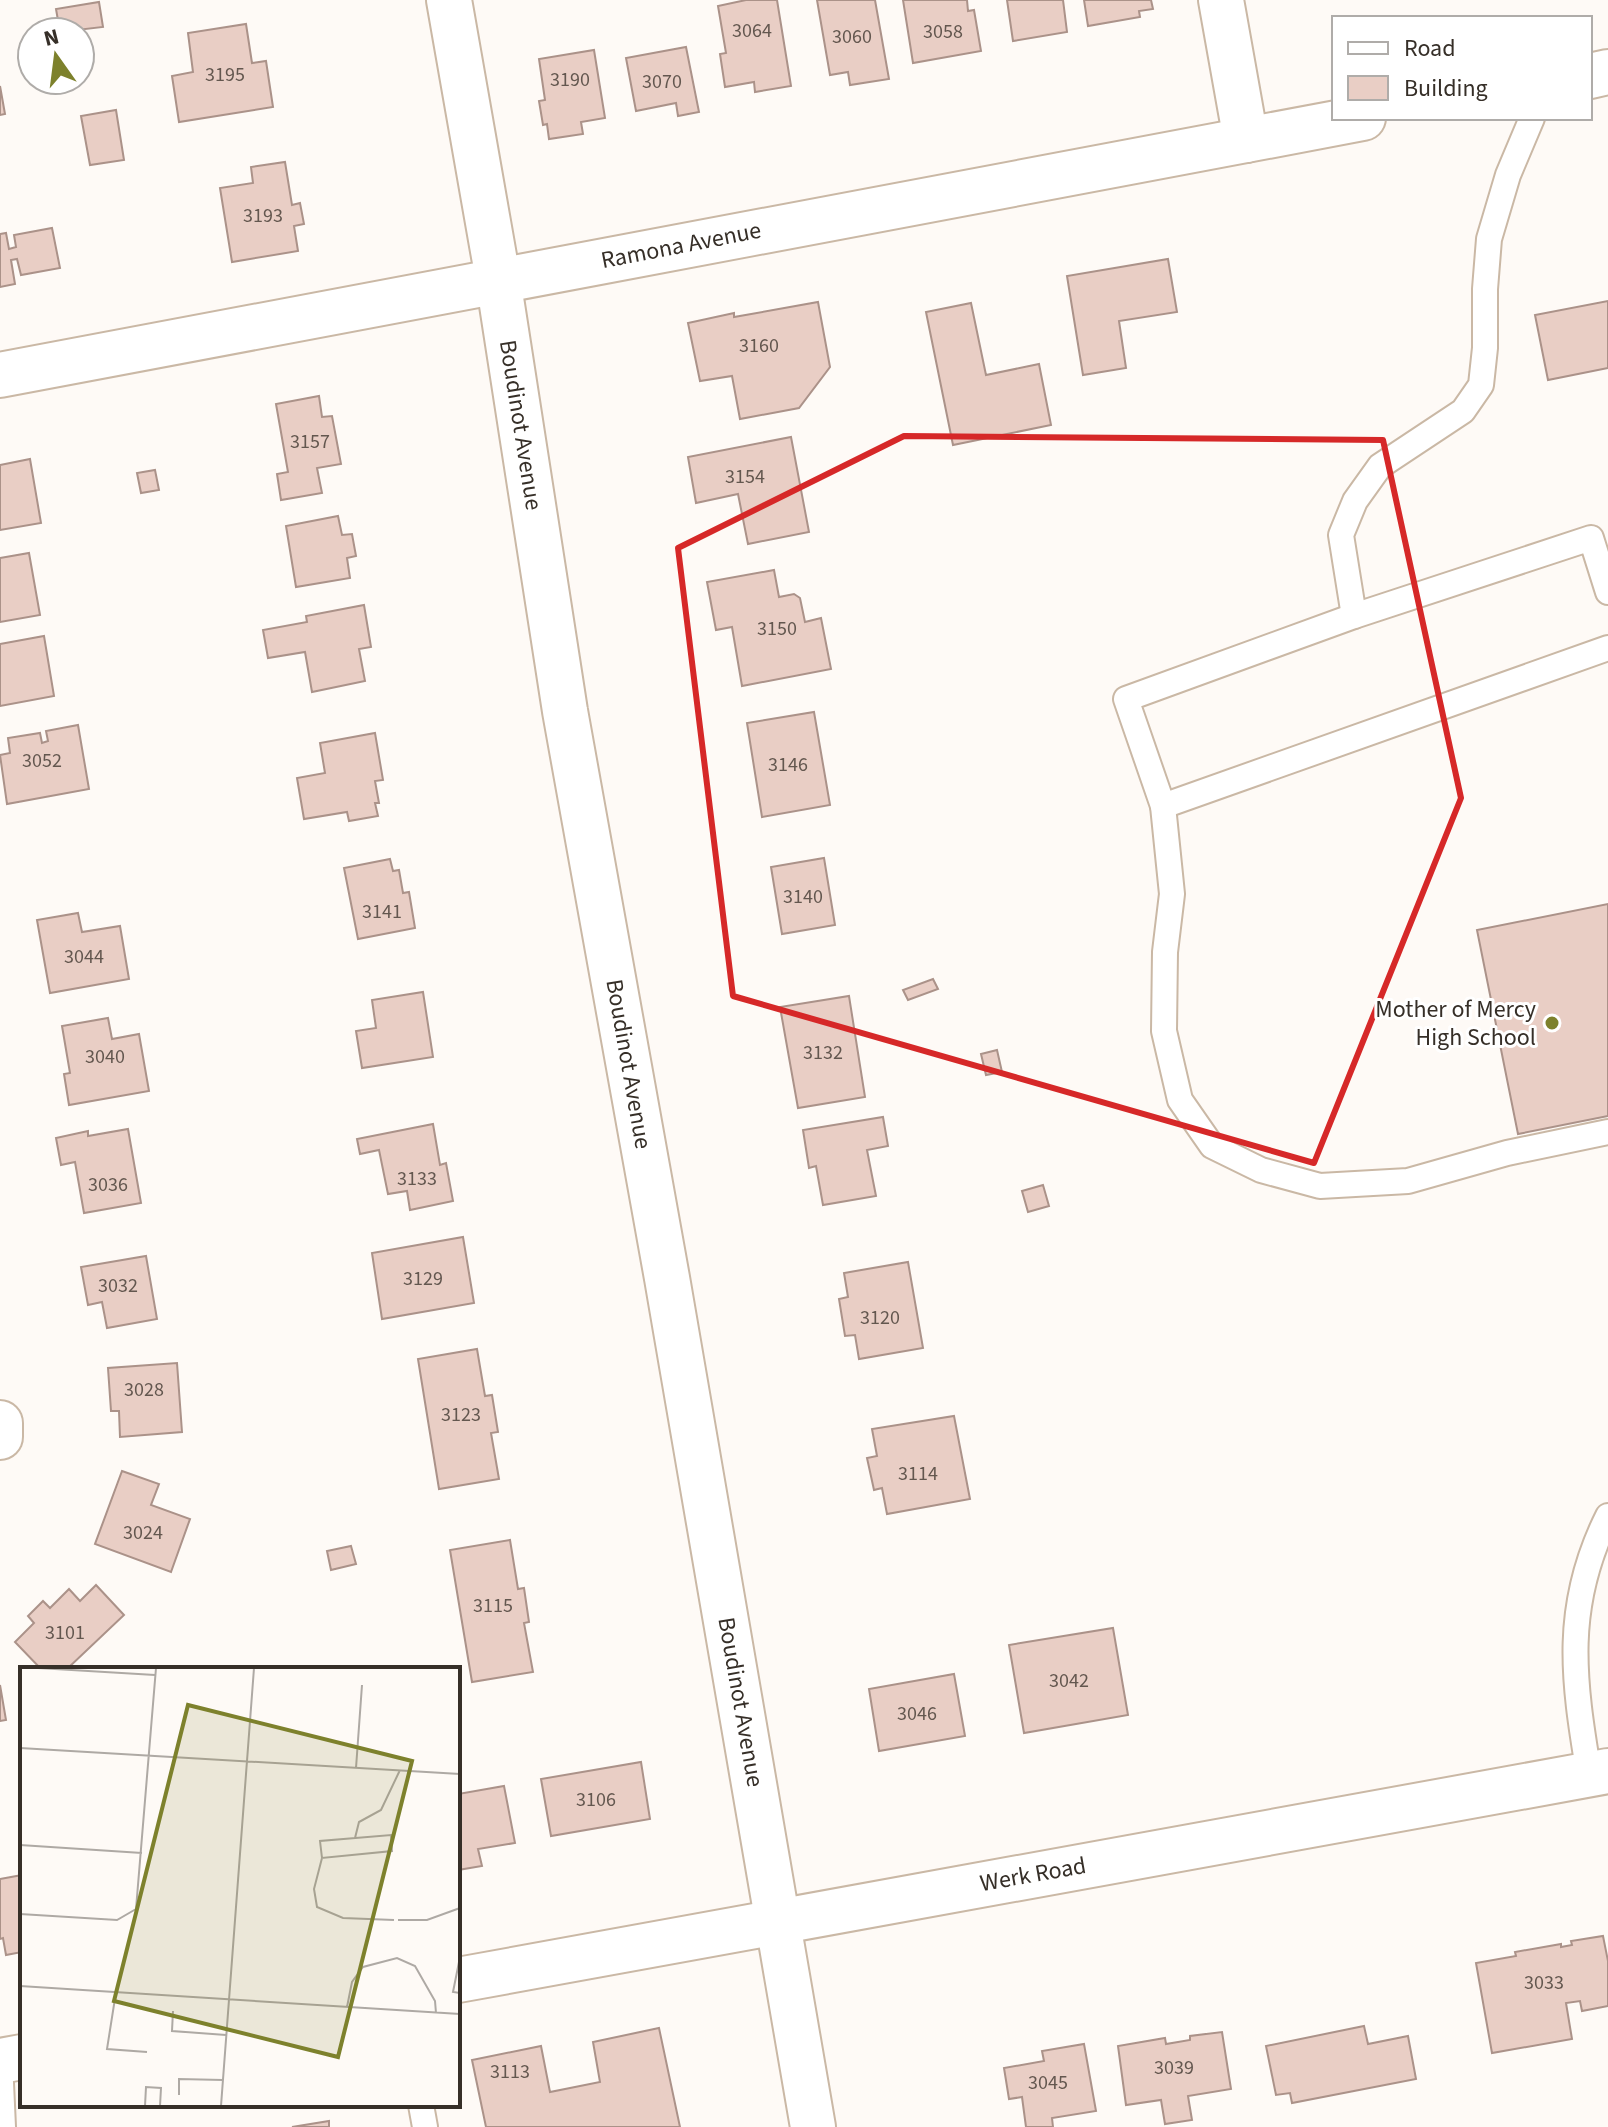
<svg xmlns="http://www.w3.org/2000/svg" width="1608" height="2127" viewBox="0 0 1608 2127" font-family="'Source Sans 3',sans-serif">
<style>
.building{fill:#e9cec5;stroke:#ab9289;stroke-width:2}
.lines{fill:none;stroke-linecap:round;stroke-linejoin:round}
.service-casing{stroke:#cab8a5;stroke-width:28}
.minor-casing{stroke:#cab8a5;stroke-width:48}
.tertiary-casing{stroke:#cab8a5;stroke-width:48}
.service{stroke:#fff;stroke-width:24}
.minor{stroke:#fff;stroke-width:44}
.tertiary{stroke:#fff;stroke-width:44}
.marked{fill:none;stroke:#d62828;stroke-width:6;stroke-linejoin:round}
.poi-dot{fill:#7d812c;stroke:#fff;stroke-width:3}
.labels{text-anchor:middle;stroke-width:6;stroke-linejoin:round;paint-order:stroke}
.number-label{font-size:20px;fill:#63574f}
.street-label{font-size:24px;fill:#362f28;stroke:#fff}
.poi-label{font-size:24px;fill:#362f28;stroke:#fff;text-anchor:end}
.inset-road{fill:none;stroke:#aea9a4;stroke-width:2}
.view{fill:#7d812c;fill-opacity:0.15;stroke:#7d812c;stroke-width:4}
.inset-edge{fill:none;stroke:#362f28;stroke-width:4}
</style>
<rect width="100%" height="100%" fill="#fefaf6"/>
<g class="building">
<polygon points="746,0 777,0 791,86 755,92 754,82 725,87 720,54 726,53 718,6"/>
<polygon points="817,0 875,0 889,79 850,85 848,72 830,75"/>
<polygon points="903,0 967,0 968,11 974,10 981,51 913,63"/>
<polygon points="1007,0 1063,0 1067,32 1013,41"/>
<polygon points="1084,0 1151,0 1153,9 1139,11 1140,17 1088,26"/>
<polygon points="99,2 103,27 60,32 56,9"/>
<polygon points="246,24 252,63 266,61 273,107 179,122 172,76 193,72 188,33"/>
<polygon points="686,47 699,112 678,116 676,103 636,111 626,58"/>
<polygon points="594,50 605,118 581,122 583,134 549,139 547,124 543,125 539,101 545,100 539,59"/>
<polygon points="0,86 5,114 0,115"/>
<polygon points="116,110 124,160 90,165 81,116"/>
<polygon points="285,162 292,205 300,203 304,224 294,226 298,251 232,262 220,188 253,183 251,167"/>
<polygon points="52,228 60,268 21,275 17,259 11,260 15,284 0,287 0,234 6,233 9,249 16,247 14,235"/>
<polygon points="1168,259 1177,312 1119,321 1126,368 1083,375 1067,276"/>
<polygon points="1608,301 1608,368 1548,380 1535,315"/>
<polygon points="818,302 830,367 799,408 740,419 732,376 700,381 688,323 734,313 734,317"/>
<polygon points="971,303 986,375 1039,364 1051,425 953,445 926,312"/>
<polygon points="319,396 322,417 332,416 341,464 317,468 322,493 281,500 277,474 288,472 276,404"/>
<polygon points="791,437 809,532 748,544 738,494 696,503 688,457"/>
<polygon points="30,459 41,523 0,530 0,465"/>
<polygon points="155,470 159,490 141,493 137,473"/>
<polygon points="338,516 342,535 352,534 356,556 347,558 350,578 296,587 286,526"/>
<polygon points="29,553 40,615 0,622 0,558"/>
<polygon points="774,570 779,597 794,594 800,598 805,622 821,618 831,669 742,686 732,627 716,630 707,582"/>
<polygon points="364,605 371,647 359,649 365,681 312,692 305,652 268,658 263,630 307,622 306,616"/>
<polygon points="44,636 54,696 0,706 0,644"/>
<polygon points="814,712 830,805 762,817 747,723"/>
<polygon points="78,725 89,789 7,804 0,755 10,753 8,738 40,733 42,743 48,741 46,731"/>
<polygon points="375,733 383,780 375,781 379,803 375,803 378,816 349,821 347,812 304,819 297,778 325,773 320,743"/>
<polygon points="824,858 835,925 782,934 771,867"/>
<polygon points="390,859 393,871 399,870 403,893 409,892 415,928 358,939 344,868"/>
<polygon points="1608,904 1608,1116 1518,1134 1477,930"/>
<polygon points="78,913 82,932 120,926 129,979 50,993 37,920"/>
<polygon points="933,979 938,989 908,1000 903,990"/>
<polygon points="423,992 433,1057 362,1068 356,1031 376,1028 372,1000"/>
<polygon points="849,996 865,1097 798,1108 780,1007"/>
<polygon points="108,1018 112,1039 139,1034 149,1091 69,1105 64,1074 70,1073 62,1026"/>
<polygon points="997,1050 1002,1072 986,1075 981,1054"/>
<polygon points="883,1117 888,1146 867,1150 876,1196 823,1205 816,1166 809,1168 803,1130"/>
<polygon points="433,1124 440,1165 446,1163 453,1201 410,1210 407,1191 388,1194 379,1150 360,1154 357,1139"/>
<polygon points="128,1129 141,1203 84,1213 75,1162 61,1165 56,1138 88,1131 88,1136"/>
<polygon points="1043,1185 1049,1206 1028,1212 1022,1191"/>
<polygon points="463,1237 474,1303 382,1319 372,1253"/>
<polygon points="146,1256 157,1319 107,1328 102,1302 88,1305 81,1267"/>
<polygon points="908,1262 923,1348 859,1359 855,1335 845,1336 839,1299 848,1297 844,1273"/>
<polygon points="477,1349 485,1396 492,1395 498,1432 491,1433 499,1479 439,1489 418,1359"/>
<polygon points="177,1363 182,1432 120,1437 119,1411 111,1411 108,1368"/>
<polygon points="954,1416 970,1499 887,1514 882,1488 874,1490 867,1458 877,1456 872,1429"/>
<polygon points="122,1471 159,1484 151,1505 190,1519 171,1572 95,1544"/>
<polygon points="510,1540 518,1589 524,1588 529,1622 524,1623 533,1672 472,1682 450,1550"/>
<polygon points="351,1546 356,1564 331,1570 327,1551"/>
<polygon points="96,1585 124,1615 67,1669 41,1669 15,1642 34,1623 28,1616 43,1601 50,1608 69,1589 80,1601"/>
<polygon points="1113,1628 1128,1715 1024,1733 1009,1645"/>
<polygon points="954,1674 965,1736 879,1751 869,1689"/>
<polygon points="0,1685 6,1720 0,1721"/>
<polygon points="641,1762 650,1819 551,1836 541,1779"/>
<polygon points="504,1786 515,1843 478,1849 482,1866 458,1870 458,1794"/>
<polygon points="22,1875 22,1952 6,1955 3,1938 0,1939 0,1879"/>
<polygon points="1603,1936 1608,1961 1608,2006 1582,2011 1580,2001 1566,2003 1572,2039 1492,2053 1476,1963 1516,1956 1515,1952 1561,1944 1561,1947 1572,1945 1571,1941"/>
<polygon points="1364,2026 1368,2044 1408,2036 1416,2079 1292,2103 1290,2093 1276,2095 1266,2046"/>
<polygon points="659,2028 680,2127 486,2127 472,2060 541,2046 550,2092 600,2082 593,2042"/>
<polygon points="1222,2032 1231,2089 1188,2096 1192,2120 1165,2124 1161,2100 1126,2105 1118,2046 1165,2038 1166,2044 1190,2040 1190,2036"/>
<polygon points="1084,2044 1096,2111 1052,2118 1053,2127 1026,2127 1022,2097 1009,2099 1004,2068 1044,2061 1042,2051"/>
<polygon points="329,2121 329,2127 292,2127"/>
</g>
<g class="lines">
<defs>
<g id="service">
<polyline points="1608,592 1591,538 1354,616 1126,699 1163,806 1608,648"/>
<polyline points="1354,616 1341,535 1355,501 1380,466 1463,411 1481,385 1485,348 1485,289 1489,239 1508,175 1532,118"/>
<polyline points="1163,806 1172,894 1165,952 1164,1031 1180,1100 1212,1146 1261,1170 1320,1186 1408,1181 1507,1153 1608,1132"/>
<path d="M1589,1774C1573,1679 1563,1606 1608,1516"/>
<polyline points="0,2061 3,2127"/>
<polyline points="421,2105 425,2127"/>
</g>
<g id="minor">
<polyline points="1221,0 1246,140"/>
<polyline points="1590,76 1608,72"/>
<polyline points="0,375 1363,118"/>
<polyline points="0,1423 0,1437"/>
</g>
<g id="tertiary">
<polyline points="449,0 498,279 565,711 667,1278 813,2127"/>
<polyline points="458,1980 1608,1771"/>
<polyline points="0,2061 22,2057"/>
</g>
</defs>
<use href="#service" class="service-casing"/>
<use href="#minor" class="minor-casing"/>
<use href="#tertiary" class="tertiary-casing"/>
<use href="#service" class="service"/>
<use href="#minor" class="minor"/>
<use href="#tertiary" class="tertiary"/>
</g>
<path class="marked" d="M904,436L1383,440L1461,798L1314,1163L733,996L678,548Z"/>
<circle class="poi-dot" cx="1552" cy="1023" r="8"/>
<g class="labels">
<g class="number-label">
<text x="752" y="37">3064</text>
<text x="943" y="38">3058</text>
<text x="852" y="43">3060</text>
<text x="225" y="81">3195</text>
<text x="570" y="86">3190</text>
<text x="662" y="88">3070</text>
<text x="263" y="222">3193</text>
<text x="759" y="352">3160</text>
<text x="310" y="448">3157</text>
<text x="745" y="483">3154</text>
<text x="777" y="635">3150</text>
<text x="42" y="767">3052</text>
<text x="788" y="771">3146</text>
<text x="803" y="903">3140</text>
<text x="382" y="918">3141</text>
<text x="84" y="963">3044</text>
<text x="823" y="1059">3132</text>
<text x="105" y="1063">3040</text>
<text x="417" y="1185">3133</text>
<text x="108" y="1191">3036</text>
<text x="423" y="1285">3129</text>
<text x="118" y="1292">3032</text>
<text x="880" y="1324">3120</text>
<text x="144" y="1396">3028</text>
<text x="461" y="1421">3123</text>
<text x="918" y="1480">3114</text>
<text x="143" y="1539">3024</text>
<text x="493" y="1612">3115</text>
<text x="65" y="1639">3101</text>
<text x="1069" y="1687">3042</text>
<text x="917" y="1720">3046</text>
<text x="596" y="1806">3106</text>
<text x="1544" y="1989">3033</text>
<text x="1174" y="2074">3039</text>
<text x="510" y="2078">3113</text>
<text x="1048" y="2089">3045</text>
</g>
<g class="street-label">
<text transform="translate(681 245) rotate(-11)" y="8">Ramona Avenue</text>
<text transform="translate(521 425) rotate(81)" y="8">Boudinot Avenue</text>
<text transform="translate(629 1064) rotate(80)" y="8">Boudinot Avenue</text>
<text transform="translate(741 1702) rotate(80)" y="8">Boudinot Avenue</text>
<text transform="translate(1033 1874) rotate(-10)" y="8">Werk Road</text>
</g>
<g class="poi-label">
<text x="1536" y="1017">Mother of Mercy<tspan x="1536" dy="28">High School</tspan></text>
</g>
</g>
<g transform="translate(20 1667)">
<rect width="440" height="440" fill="#fefaf6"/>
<path class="inset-road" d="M18,1L135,8M0,81L440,107M336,101L342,18M371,168L372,184L302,191L300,174ZM335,171L339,155L361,143L380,103M0,178L122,186M302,191L294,222L297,240L323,251L374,253M0,247L97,253L116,242L136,1M378,253H407L440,241M440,290L433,325L440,326M0,319L440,347M96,325L87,382L127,385M327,340L332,315L343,300L377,291L395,299L415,334L416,346M153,344L152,364L206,368M159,428V412L203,413M125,439L126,420L141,421L140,439M201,439L234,1"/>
<path class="view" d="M168,38L392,94L318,390L94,334Z"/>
<rect width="440" height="440" class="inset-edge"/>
</g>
<rect x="1332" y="16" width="260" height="104" fill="#ffffff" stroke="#afaca9" stroke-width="2"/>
<rect x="1348" y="42" width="40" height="12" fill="#ffffff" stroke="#afaca9" stroke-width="2"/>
<text x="1404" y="56" font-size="24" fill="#362f28">Road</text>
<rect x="1348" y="76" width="40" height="24" fill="#e9cec5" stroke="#afaca9" stroke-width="2"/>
<text x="1404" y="96" font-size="24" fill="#362f28">Building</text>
<g transform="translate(56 56) rotate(346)"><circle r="38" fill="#ffffff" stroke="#afaca9" stroke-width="2"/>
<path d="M0-6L14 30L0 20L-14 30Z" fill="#7d812c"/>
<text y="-12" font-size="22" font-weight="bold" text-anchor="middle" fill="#362f28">N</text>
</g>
</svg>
